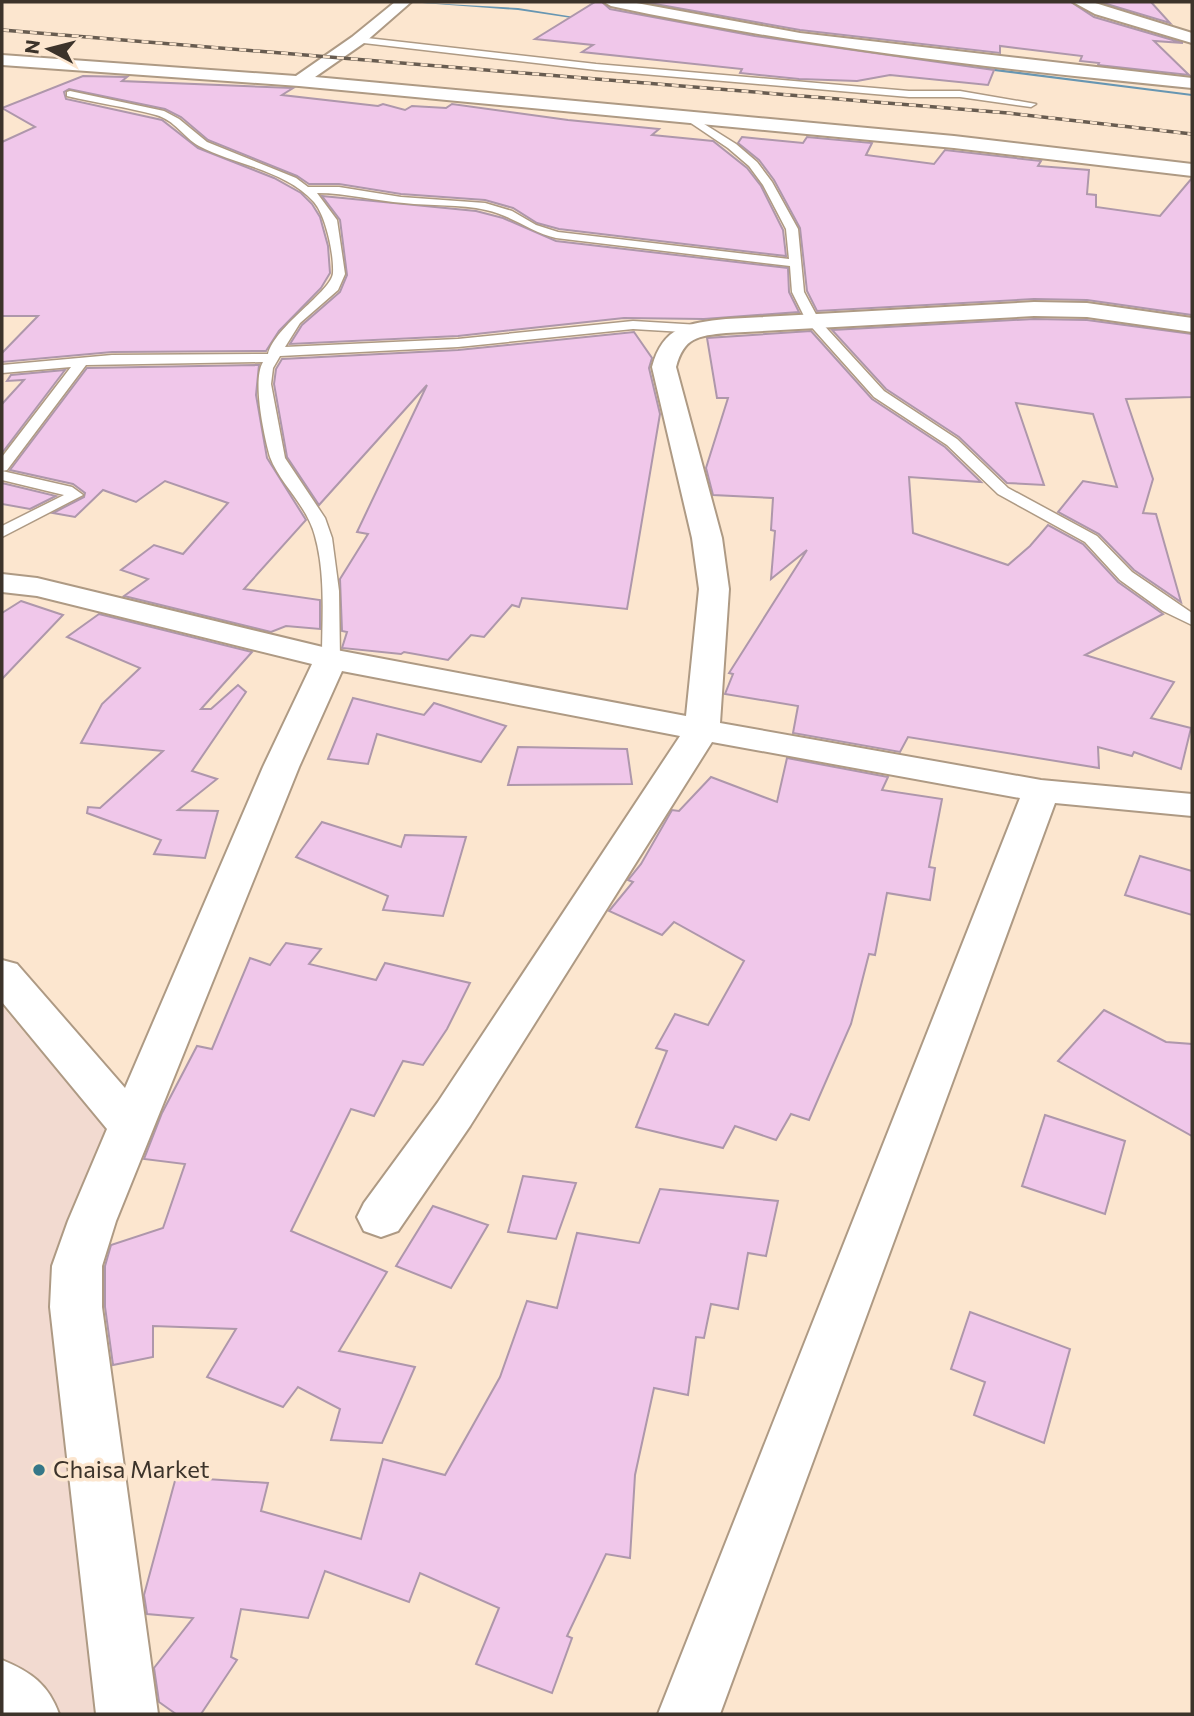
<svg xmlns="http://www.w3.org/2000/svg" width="1194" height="1716" viewBox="0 0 1194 1716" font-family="Commissioner,sans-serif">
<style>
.commercial{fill:#f2dad0}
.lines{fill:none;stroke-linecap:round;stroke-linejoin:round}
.stream{fill:#6796b2;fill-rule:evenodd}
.building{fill:#f0c7ea;stroke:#ae97ab;stroke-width:2}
.lane-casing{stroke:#ae9a84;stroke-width:3}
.street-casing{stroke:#ae9a84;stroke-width:4}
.lane{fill:#fff;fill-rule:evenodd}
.street{fill:#fff;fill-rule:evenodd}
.rail-casing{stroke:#685c50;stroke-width:3.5}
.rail{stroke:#fce6cf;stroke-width:2.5;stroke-dasharray:7;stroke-linecap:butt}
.poi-dot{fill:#357788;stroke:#fce6cf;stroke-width:2.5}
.labels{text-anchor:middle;stroke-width:7;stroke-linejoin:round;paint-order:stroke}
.near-poi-label{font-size:24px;fill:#3c332a;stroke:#fce6cf;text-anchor:start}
</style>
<rect width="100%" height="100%" fill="#fce6cf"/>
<polygon class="commercial" points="2,1006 110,1134 60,1268 98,1714 50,1714 2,1672"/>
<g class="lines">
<g class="stream">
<polygon points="409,2 518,8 587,19 585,20 518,10"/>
<polygon points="980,67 1192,94 1192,96 978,69"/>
</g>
</g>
<g class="building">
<polygon points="595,2 602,2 610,9 755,36 994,70 988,85 890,75 857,81 799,79 740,73 742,69 582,52 593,45 535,39"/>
<polygon points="644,2 1071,2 1094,17 1183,43 1154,41 1189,75 1098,65 1099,63 1080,61 1082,56 1000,46 1000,53 800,30"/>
<polygon points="1100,2 1151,2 1170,23"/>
<polygon points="83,76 127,77 122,81 293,88 282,95 378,106 383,104 405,110 412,106 446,108 452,104 568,120 659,129 652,135 713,141 747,168 761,186 783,230 786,256 559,229 537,223 513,208 485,200 401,194 339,184 309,184 297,176 208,140 181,117 165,109 69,89 64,92 66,99 162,120 198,148 274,178 301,193 312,204 320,217 328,246 330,273 321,288 279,331 266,351 112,352 2,362 2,353 38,316 2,316 2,142 35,127 2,108"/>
<polygon points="742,137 803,143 807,137 872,143 866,155 934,164 945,150 1041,161 1038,166 1089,170 1087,194 1096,195 1096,207 1160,216 1192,178 1192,315 1087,300 1034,299 817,311 807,291 800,228 774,180 759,160 738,143"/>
<polygon points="322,196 476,211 503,218 556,241 788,268 789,292 799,312 704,319 624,318 458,336 290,344 302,325 340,292 347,275 340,220"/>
<polygon points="1034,319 1087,320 1192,334 1192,397 1126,399 1153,479 1143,513 1156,514 1181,602 1134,570 1099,534 1058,512 1083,481 1117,487 1093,414 1016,403 1044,485 1007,483 959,437 886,389 832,330"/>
<polygon points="811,331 872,399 945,447 981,482 909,477 913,533 1008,565 1030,546 1048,525 1083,544 1118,582 1163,614 1085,655 1174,682 1151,718 1191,728 1181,769 1134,752 1132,756 1098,747 1099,768 908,737 900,752 793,733 798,706 725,694 733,674 729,673 807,550 771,579 775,531 771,530 773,498 713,495 706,468 728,398 717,398 707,338"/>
<polygon points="634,332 652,358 649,368 660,414 627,609 522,598 519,607 512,605 484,637 471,635 448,660 404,652 401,654 342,648 347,632 342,631 340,579 368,534 357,532 427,385 319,505 287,457 274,384 276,369 282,359 458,350"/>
<polygon points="259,365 256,395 267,458 306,520 244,589 320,600 320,629 286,626 271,632 124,596 148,579 121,570 154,545 183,554 228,503 165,481 136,502 103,490 75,517 53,513 84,497 85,493 73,484 10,470 87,368"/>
<polygon points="65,370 2,453 2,404 24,380 7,381 11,375"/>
<polygon points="2,483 56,496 30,509 2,504"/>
<polygon points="21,601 63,615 2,679 2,613"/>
<polygon points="99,614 252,652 201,709 211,709 238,685 246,692 192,771 217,779 178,810 218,811 205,858 154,854 161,840 87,813 88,807 100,808 163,751 81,743 102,704 140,668 67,637"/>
<polygon points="353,698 424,715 434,703 506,726 481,762 377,734 368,764 328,759"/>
<polygon points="518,747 627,749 632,784 508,785"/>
<polygon points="787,758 888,777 882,790 942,799 929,867 935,868 930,900 887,893 875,955 869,954 851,1024 809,1120 791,1114 776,1140 735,1126 723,1148 636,1127 667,1051 656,1048 675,1014 708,1025 744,961 674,922 662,935 609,911 633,882 628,880 641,864 672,810 679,811 711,777 777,802"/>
<polygon points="322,822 401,847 405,835 466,837 443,916 383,910 388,896 296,857"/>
<polygon points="1140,856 1192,871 1192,915 1125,895"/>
<polygon points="286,943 321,949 309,964 376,980 385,963 470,983 447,1029 423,1065 403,1061 374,1116 351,1109 291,1231 387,1272 339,1351 415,1367 382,1443 331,1440 340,1409 298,1387 283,1407 207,1377 236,1329 153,1326 153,1357 113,1365 105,1307 105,1266 111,1245 163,1228 185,1164 144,1159 162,1113 197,1046 212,1049 250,958 270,965"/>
<polygon points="1104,1010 1166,1042 1192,1044 1192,1136 1058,1061"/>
<polygon points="1045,1115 1125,1141 1105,1214 1022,1186"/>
<polygon points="523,1176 576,1183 556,1239 508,1232"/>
<polygon points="660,1189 778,1201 766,1256 748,1253 738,1309 711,1304 704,1338 696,1337 688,1395 654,1388 635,1475 630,1558 606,1554 567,1636 572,1638 552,1693 476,1664 499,1608 420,1573 409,1602 325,1571 308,1618 241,1609 231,1657 237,1660 201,1714 176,1714 159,1702 154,1668 193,1618 147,1614 144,1595 176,1477 268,1483 261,1511 361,1539 383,1459 445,1475 500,1377 527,1301 557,1308 577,1233 639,1243"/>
<polygon points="433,1206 488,1225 451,1288 396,1266"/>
<polygon points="970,1312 1070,1349 1044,1443 974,1415 985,1382 951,1369"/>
</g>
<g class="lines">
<defs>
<g id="lane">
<polygon points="358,37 596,64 909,91 960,91 1036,104 1031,107 960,97 909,97 596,70 355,42"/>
<path d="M70,91L164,111L179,119L207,142L296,178L308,187H339L401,197L485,203L512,211L536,225L558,232L789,259L786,229L763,185L749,166L728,148L685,119L693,117L736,144L757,162L772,182L798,229L804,292L819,320L884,391L957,439L1008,488L1097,536L1132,572L1192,613V625L1163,611L1120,580L1085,542L998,494L947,445L874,397L807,322L792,292L790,266L556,238C531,232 511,215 486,210C460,204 430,206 404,203C375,201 347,193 317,193L337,220L345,274L338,290L300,323L285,347L458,339L633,321L700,325L706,329L700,333L633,329L458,347L280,356L273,368L271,384L285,458L325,518L332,538L339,591L340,659L337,663H325L322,659C322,619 326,575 315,536C307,505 280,484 270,457C264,436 252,380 263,362L86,365L7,470L2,471L72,487L83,495L2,537V526L64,495L2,480V457L71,367L2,373V365L112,355L268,354C275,326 332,291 333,273C334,254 326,216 314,202C286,170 235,165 199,146C183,137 175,120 156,115C127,107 96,103 67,96V92Z"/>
</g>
<g id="street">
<polygon points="395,2 411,2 364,43 315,77 954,136 1192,164 1192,176 954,148 299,86 2,65 2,55 296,76 352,37"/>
<path d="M604,2H631L800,33L1192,78V88C998,69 802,47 611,6Z"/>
<polygon points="1073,2 1092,2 1192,33 1192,43 1095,14"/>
<path d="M1034,302L1087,303L1192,318V332L1087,317L1034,316L726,333C698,336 684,337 676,367L722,538L729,589L720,723L1041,780L1192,794V816L1055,803L720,1714H658L1020,798L712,742L470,1126L398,1231L381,1237L364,1231L357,1217L364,1203L438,1102L680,736L342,671L299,767L116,1221L102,1266V1307L158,1714H96L50,1307L52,1266L68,1221L107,1129L2,1002V960L17,964L125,1088L263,767L312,664L37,596L2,592V574L37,578L331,649L686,716L699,589L692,538L652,367C663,326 688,323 726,319Z"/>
<path d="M2,1660C31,1672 48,1684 59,1714H2Z"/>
</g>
</defs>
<use href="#lane" class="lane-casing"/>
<use href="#street" class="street-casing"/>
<use href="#lane" class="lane"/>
<use href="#street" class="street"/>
<defs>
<polyline id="rail" points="2,30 1008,113 1192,134"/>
</defs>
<use href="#rail" class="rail-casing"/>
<use href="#rail" class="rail"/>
</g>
<circle class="poi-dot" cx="39" cy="1470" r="7"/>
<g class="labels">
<g class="near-poi-label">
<text x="53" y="1478">Chaisa Market</text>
</g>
</g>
<rect width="1194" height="1716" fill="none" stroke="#3c332a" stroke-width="7"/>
<g transform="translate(49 49) rotate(277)" stroke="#fce6cf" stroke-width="5" paint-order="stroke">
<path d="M0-5L12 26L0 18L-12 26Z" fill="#3c332a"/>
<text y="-10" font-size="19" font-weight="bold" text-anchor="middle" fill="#3c332a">N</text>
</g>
</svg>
